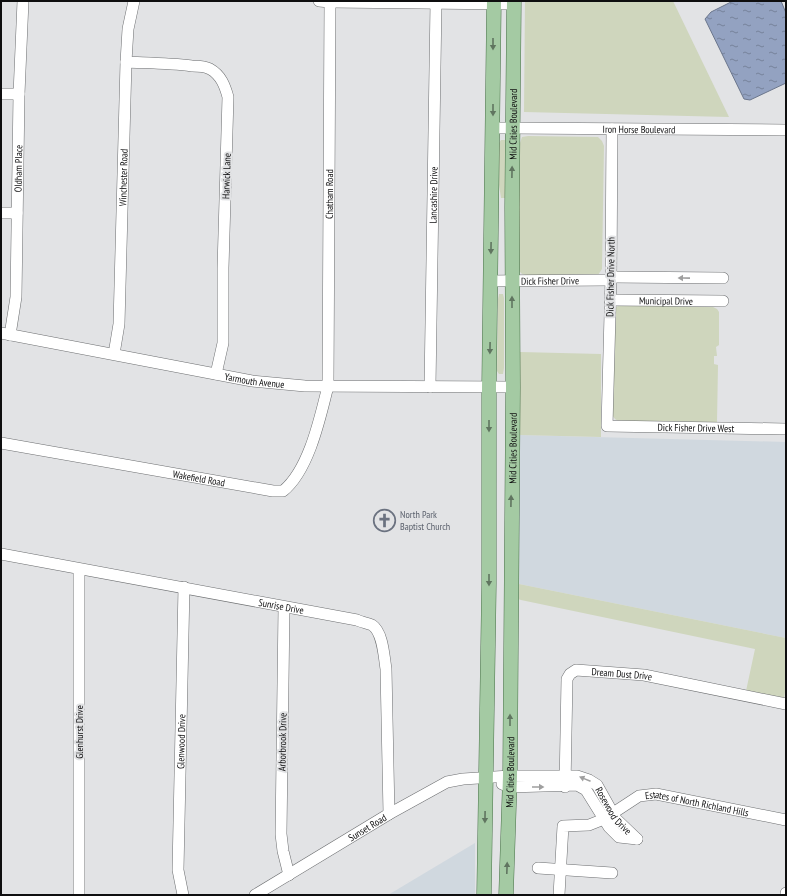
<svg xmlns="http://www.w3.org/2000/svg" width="787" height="896" viewBox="0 0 787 896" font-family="'PT Sans Narrow',sans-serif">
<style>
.built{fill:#d0d8df}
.green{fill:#cfd6bd}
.water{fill:url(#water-ripples);stroke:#6b768c}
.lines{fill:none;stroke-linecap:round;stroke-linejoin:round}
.minor-casing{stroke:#6c6e70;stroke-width:12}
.major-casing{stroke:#487148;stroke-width:15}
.minor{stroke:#fff;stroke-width:11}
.major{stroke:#a4caa3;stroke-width:14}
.oneway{fill:#607560}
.oneway2{fill:#9f9f9f}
.labels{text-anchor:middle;stroke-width:4;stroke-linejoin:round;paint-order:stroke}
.street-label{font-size:10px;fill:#0e0e0f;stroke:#e2e3e5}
.worship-label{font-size:10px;fill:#5b616d;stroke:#e2e3e5;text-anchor:start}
</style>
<defs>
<pattern id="water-ripples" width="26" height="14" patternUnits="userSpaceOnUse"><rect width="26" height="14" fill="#93a2c1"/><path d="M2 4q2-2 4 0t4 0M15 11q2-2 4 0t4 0" fill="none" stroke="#76829b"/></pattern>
</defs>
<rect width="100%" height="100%" fill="#e2e3e5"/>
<g class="built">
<polygon points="519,435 786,442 786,638 519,584"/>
<polygon points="475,843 475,895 388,895"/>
</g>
<g class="green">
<polygon points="525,1 673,1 729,117 524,112"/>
<polygon points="528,136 598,137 602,141 604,146 602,269 598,275 526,275 522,274 519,271 519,146 522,137"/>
<polygon points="501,140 505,140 506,146 505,198 501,198 499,185 499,143"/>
<polygon points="499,294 503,294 504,298 504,368 503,374 499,374 497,371 498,299"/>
<polygon points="620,305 713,307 717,309 719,312 719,345 716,347 717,356 714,356 714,364 718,365 717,422 618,421 615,419 612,415 616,307"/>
<polygon points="520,352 601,354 601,437 519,435"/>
<polygon points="519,584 786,638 786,686 784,699 746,691 755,649 521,600 518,599"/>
</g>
<polygon class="water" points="733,1 781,1 786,13 786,83 750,100 744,99 705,19 711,12"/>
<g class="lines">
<defs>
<g id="minor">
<polyline points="319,1 330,2 514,4"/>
<path d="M126,62C148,63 170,63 192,66C198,66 205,66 210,69C221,75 225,86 228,97L223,268V343L216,374"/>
<polyline points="1,94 19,94"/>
<path id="s1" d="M493,128L786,130"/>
<path id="s2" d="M612,129L611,277L607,426L786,429"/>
<polyline points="1,213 17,213"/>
<polyline points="611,277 723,278"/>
<path id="s3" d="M491,281L610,280"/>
<path id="s4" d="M610,300L723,301"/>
<path id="s5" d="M1,333L252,381L305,386L513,387"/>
<path id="s6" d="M10,335L16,297L19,94L23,1"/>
<path id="s7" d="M114,354L119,324L126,62L128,29L134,1"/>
<path id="s8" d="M430,387L436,3"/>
<path id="s9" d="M1,443L273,491H283C309,470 320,418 328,386L330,2"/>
<path id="s10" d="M1,554L357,620C361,622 367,623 372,625C383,632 384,657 386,669L389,814"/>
<polyline points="79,569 79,895"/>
<polyline points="284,608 281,834 283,851 289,875"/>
<polyline points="502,784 509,787 577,785 586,790 609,827 619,837 637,839"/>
<path id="s11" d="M565,787L567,679L570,674L576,670L644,675L786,704"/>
<polyline points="538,868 612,873"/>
<path id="s12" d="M183,895L178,870L184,587"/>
<path id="s13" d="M255,895L389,814L447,782L463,779L510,776H577L589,780L597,785L616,819L637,839"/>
<path id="s14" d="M559,895L563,826L589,825L604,819L639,796L656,794L786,820"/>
<polyline points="786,895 786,893"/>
</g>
<g id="major">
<polyline points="484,895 489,584 489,387 494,1"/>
<path id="s15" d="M506,895L510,776L513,387L512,207L514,1"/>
</g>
</defs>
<use href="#minor" class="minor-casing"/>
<use href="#major" class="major-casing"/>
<use href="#minor" class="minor"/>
<use href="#major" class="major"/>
</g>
<defs><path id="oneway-solid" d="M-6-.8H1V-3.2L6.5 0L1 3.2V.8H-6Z"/></defs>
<g class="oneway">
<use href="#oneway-solid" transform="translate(493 44) rotate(90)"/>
<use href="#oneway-solid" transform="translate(493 110) rotate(90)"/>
<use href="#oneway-solid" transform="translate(512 172) rotate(-89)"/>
<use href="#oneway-solid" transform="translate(491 248) rotate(91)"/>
<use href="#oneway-solid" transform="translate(512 302) rotate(-90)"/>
<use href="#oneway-solid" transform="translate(490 348) rotate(91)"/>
<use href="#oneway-solid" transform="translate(489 426) rotate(90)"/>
<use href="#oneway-solid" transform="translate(511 501) rotate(-89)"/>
<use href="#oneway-solid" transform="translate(489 580) rotate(90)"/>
<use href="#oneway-solid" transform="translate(510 720) rotate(-90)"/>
<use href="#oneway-solid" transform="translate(485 817) rotate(91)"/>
<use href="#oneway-solid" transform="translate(507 868) rotate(-88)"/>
</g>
<g class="oneway2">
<use href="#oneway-solid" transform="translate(684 278) rotate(-179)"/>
<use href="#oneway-solid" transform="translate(585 779) rotate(-158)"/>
<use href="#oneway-solid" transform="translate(538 787)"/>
</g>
<defs>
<symbol id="church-ring" viewBox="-11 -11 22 22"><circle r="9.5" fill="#e2e3e5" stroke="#6b7280" stroke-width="1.5"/><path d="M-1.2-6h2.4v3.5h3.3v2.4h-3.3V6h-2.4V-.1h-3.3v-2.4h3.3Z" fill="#6b7280"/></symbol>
</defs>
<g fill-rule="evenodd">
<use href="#church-ring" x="372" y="508" width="25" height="25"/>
</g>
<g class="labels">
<g class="street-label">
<text dy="4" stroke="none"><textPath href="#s15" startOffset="771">Mid Cities Boulevard</textPath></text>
<text dy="4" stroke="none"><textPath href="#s1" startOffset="146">Iron Horse Boulevard</textPath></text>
<text dy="4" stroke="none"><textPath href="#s6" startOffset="167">Oldham Place</textPath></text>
<text transform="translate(226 176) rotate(-88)" y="4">Harwick Lane</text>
<text dy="4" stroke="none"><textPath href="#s7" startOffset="177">Winchester Road</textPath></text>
<text dy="4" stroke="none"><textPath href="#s9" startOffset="594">Chatham Road</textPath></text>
<text dy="4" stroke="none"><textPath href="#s8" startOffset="192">Lancashire Drive</textPath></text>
<text transform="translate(610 277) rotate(-89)" y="4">Dick Fisher Drive North</text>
<text dy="4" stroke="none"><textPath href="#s3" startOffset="59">Dick Fisher Drive</textPath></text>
<text dy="4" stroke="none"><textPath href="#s4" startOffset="56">Municipal Drive</textPath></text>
<text dy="4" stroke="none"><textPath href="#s5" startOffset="258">Yarmouth Avenue</textPath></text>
<text dy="4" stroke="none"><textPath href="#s2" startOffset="386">Dick Fisher Drive West</textPath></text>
<text dy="4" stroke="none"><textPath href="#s15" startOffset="447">Mid Cities Boulevard</textPath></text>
<text dy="4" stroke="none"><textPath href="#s9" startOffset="201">Wakefield Road</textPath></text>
<text dy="4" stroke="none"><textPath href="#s10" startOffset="285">Sunrise Drive</textPath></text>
<text dy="4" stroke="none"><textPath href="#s11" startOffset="167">Dream Dust Drive</textPath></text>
<text transform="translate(79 732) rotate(-90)" y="4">Glenhurst Drive</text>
<text dy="4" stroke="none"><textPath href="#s12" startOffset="154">Glenwood Drive</textPath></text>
<text transform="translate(282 742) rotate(-89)" y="4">Arborbrook Drive</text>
<text dy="4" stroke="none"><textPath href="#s15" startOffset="123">Mid Cities Boulevard</textPath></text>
<text dy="4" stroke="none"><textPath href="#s14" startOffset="212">Estates of North Richland Hills</textPath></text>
<text dy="4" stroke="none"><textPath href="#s13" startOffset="406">Rosewood Drive</textPath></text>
<text dy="4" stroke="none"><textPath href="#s13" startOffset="131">Sunset Road</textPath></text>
</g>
<g class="worship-label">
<text x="400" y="518">North Park<tspan x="400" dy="12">Baptist Church</tspan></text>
</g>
</g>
<rect width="787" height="896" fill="none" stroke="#0e0e0f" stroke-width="4"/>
</svg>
